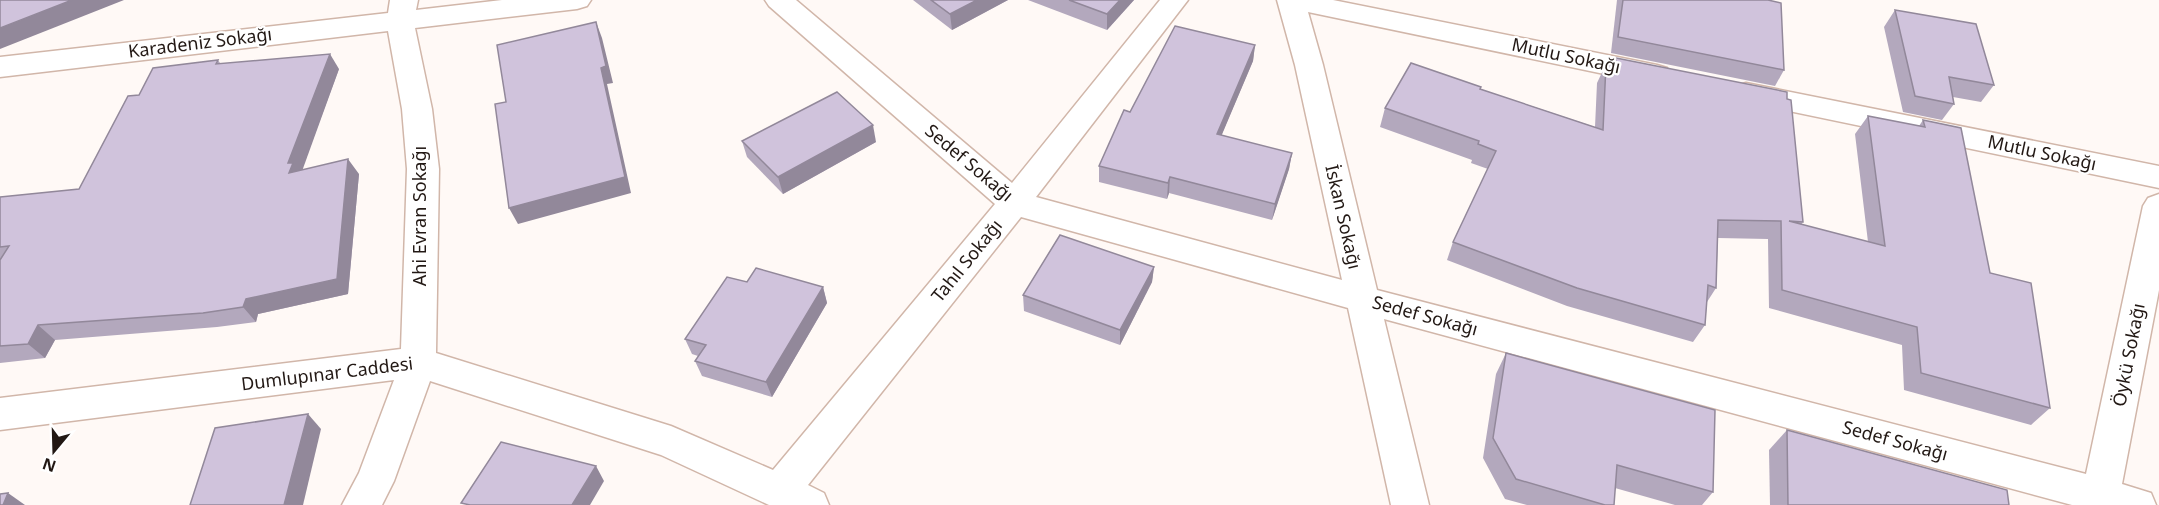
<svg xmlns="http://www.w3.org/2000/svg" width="2159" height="505" viewBox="0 0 2159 505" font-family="'Noto Sans',sans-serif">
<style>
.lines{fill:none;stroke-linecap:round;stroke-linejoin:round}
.minor-casing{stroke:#d1b6a9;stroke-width:3}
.minor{fill:#fff;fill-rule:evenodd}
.wall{fill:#b3a8bd}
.shaded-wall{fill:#92889a}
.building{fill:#d0c3dc;stroke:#92889a;stroke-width:1.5}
.labels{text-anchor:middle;stroke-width:4.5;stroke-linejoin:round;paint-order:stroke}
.street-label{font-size:18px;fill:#221814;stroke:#fff}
</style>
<rect width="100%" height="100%" fill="#fff9f6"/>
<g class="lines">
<defs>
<g id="minor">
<polygon points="390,0 418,0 416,10 502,0 591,0 587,6 577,9 415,28 432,109 439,169 436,353 671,426 773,470 995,204 769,6 765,0 796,0 1012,183 1160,0 1188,0 1036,197 1342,280 1295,65 1277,0 1333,0 1657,65 1667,68 1671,75 1667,82 1657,85 1308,12 1323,65 1377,290 2086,474 2143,206 2148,198 2159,194 2159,290 2122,484 2151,493 2156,505 2072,505 1384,319 1429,505 1391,505 1348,308 1021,217 808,485 824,493 829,505 769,505 661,455 430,381 394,481 382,505 342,505 359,473 394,380 0,430 0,398 401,349 407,169 402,109 388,31 0,77 0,57 388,13"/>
<polygon points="1746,83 2159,166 2159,188 1736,100 1731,93 1736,86"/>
</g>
</defs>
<use href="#minor" class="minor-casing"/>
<use href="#minor" class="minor"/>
</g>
<g class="wall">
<polygon points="913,0 1008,0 952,30"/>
<polygon points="1028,0 1134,0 1107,30"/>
<polygon points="1617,0 1768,0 1784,70 1775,86 1611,53"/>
<polygon points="1895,10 1994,85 1981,102 1953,97 1954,104 1942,120 1903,112 1884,27"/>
<polygon points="1255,45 1253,61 1221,136 1292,153 1289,169 1272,220 1169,193 1167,199 1099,182 1099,166 1130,112"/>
<polygon points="1616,58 1787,99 1803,222 1801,225 1868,242 1855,134 1868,116 1919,126 1923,120 2050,408 2031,425 1904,390 1902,345 1769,308 1768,239 1718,238 1716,288 1707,302 1705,325 1693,342 1567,306 1447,260 1453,242 1488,169 1471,163 1472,160 1380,127 1385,108 1480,89 1595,127 1597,83 1606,64 1613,66"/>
<polygon points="218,60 220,63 339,69 302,169 359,174 348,294 258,314 256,322 217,327 55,340 45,358 0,363 0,197 79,189 139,95"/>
<polygon points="742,141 876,142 783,194 747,157"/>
<polygon points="1154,267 1152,282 1120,345 1024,311 1023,295"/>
<polygon points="747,282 823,287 827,303 772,397 702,376 695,361 698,356 692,354 685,339"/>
<polygon points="1506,353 1713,492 1702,505 1675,505 1615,488 1614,505 1527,505 1505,499 1483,458 1496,374"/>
<polygon points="1787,430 2009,505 1770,505 1769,450"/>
</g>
<g class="shaded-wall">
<polygon points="72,0 124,0 0,49 0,28"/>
<polygon points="977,0 1008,0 952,30 950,14"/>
<polygon points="1120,0 1134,0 1107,30 1107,14"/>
<polygon points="596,22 602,38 613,83 607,84 631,193 518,224 509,208 601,68"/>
<polygon points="1255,45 1253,61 1215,151 1217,134"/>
<polygon points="330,54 339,69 301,174 289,173 288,163"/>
<polygon points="873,125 876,142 783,194 778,177"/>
<polygon points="1292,153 1289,169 1272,220 1275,204"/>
<polygon points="348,159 359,174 348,294 258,314 256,322 243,307 246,299"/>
<polygon points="1170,177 1169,193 1167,199 1168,183"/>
<polygon points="1154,267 1152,282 1120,345 1120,330"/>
<polygon points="823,287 827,303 772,397 766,382"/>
<polygon points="38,325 55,340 45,358 28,344"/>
<polygon points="308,414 321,429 303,505 284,505"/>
<polygon points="596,466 604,481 590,505 572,505"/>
<polygon points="8,493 25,505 3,505"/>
</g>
<g class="building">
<polygon points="0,0 72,0 0,28"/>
<polygon points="931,0 977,0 950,14"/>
<polygon points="1069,0 1120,0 1107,14"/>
<polygon points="1623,0 1768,0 1781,3 1784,70 1618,37"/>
<polygon points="1895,10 1976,24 1994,85 1949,77 1954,104 1915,96"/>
<polygon points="596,22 606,66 601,68 625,177 509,208 495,104 506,102 497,45"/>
<polygon points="1175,26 1255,45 1217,134 1292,153 1275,204 1170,177 1168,183 1099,166 1124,110 1130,112"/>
<polygon points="330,54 288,163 293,163 289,173 348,159 337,279 246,299 243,307 203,313 38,325 28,344 0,346 0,260 9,246 0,247 0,197 79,189 128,96 139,95 153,68 218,60 216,64"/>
<polygon points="1616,58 1787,92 1787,99 1791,100 1803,222 1789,221 1885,246 1868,116 1925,127 1923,120 1961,128 1990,273 2031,283 2050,408 1921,373 1917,327 1782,290 1781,221 1718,220 1716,288 1708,285 1705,325 1577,288 1453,242 1496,151 1478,144 1479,141 1385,108 1411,63 1481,87 1480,89 1603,130 1606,64 1615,66"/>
<polygon points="837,92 873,125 778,177 742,141"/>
<polygon points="1060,235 1154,267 1120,330 1023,295"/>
<polygon points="756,268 823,287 766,382 695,361 706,345 685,339 727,277 747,282"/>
<polygon points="1506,353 1715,410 1713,492 1617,465 1614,505 1605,505 1516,479 1493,438"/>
<polygon points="308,414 284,505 190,505 215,428"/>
<polygon points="1787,430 2007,490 2009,505 1788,505"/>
<polygon points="501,442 596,466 572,505 470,505 461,503"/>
<polygon points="8,493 3,505 0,505 0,494"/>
</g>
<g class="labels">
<g class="street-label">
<text transform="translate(200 43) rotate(-7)" y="6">Karadeniz Sokağı</text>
<text transform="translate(1566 56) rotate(12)" y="6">Mutlu Sokağı</text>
<text transform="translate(2042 153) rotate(12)" y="6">Mutlu Sokağı</text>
<text transform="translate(969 163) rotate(40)" y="6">Sedef Sokağı</text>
<text transform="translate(420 216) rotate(-90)" y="6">Ahi Evran Sokağı</text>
<text transform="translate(1343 217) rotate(77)" y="6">İskan Sokağı</text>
<text transform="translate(967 261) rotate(-51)" y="6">Tahıl Sokağı</text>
<text transform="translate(1425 316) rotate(15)" y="6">Sedef Sokağı</text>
<text transform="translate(2129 355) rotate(-79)" y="6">Öykü Sokağı</text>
<text transform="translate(327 374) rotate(-7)" y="6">Dumlupınar Caddesi</text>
<text transform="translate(1895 441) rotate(15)" y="6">Sedef Sokağı</text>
</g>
</g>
<g transform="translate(54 451) rotate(199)" stroke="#ffffff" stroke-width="4.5" paint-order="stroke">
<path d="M0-4.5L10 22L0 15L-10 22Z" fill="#221814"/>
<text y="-9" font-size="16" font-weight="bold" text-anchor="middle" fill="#221814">N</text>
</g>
</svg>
